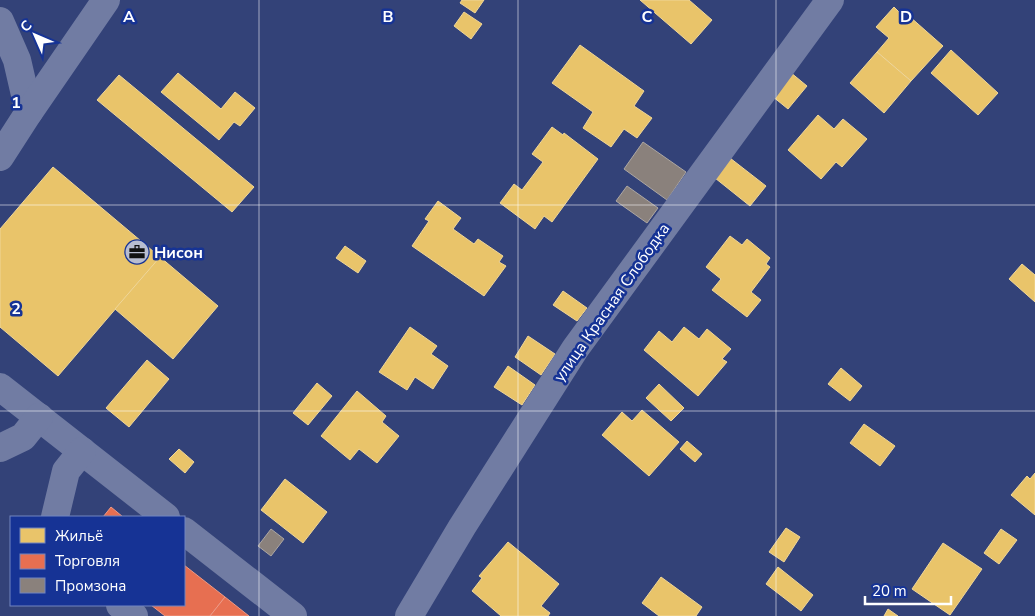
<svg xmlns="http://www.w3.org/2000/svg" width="1035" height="616" viewBox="0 0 1035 616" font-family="'Nunito Sans',sans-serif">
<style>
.homes{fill:#e9c46a;stroke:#f0d697}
.shops{fill:#e76f51;stroke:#ee9a85}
.industry{fill:#8a817c;stroke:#ada7a3}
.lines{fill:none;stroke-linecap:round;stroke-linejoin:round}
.minor{stroke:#717ca3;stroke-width:28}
.grid{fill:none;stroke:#fff;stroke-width:1;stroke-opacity:0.55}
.labels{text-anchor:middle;stroke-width:5;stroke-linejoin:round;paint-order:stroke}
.poi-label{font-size:16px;font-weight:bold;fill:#fff;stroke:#163395;text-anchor:start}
.street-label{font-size:16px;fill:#fff;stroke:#163395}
.grid-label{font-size:16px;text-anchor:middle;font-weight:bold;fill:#fff;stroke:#163395;stroke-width:5;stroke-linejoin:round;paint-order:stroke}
</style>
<rect width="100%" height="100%" fill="#334278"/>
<g class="homes">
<polygon points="462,0 484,0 475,13 460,3"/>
<polygon points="640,0 689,0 712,20 691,44"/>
<polygon points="894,7 906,19 909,16 943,46 911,81 877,52 889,38 876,27"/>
<polygon points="464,12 482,24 471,39 454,26"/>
<polygon points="580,45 644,91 634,106 652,118 637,138 624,129 611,147 583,128 593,112 552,83"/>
<polygon points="951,50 998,93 978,115 931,73"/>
<polygon points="877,52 911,81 884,113 850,83"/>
<polygon points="790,72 807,86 788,109 772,96"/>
<polygon points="178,73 221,109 235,92 255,108 240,126 234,122 219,140 161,92"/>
<polygon points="119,75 254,187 232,212 97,100"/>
<polygon points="818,115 834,129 843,119 867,139 842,167 836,162 821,179 788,150"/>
<polygon points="552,127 563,135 564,133 598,159 552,222 544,216 535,229 500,203 514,184 522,190 543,162 532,154"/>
<polygon points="730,158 766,186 750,206 715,178"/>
<polygon points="53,167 160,257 58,376 0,327 0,229"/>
<polygon points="438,201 461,218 453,229 474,244 478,239 503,256 499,262 506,266 484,296 412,246 429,221 425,219"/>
<polygon points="730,236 742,245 747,239 770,258 766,264 770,267 751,292 761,300 747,317 712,290 721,279 706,267"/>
<polygon points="345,246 366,261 358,273 336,258"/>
<polygon points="160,257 218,306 173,359 115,309"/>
<polygon points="1022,264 1035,275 1035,302 1009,279"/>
<polygon points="563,291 587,308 577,321 553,305"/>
<polygon points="410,327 437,346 431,354 448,366 433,389 415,377 407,390 379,372"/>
<polygon points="684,327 699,339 707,329 731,349 722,359 727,362 698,396 644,350 659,331 672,342"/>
<polygon points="528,336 555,354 541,375 515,357"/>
<polygon points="147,360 169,379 129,427 106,408"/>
<polygon points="508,366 535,385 522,405 494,387"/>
<polygon points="841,368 862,386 850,401 828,384"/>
<polygon points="317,383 332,396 308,425 293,413"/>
<polygon points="659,384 684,408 671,421 646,398"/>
<polygon points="357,391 386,416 382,422 399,436 377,463 359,449 350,460 321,436"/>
<polygon points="642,410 679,442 649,476 602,435 622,412 632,421"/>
<polygon points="864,424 895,446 880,466 850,443"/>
<polygon points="687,441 702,454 695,462 680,449"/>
<polygon points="179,449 194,462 185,473 169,459"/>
<polygon points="1035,473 1035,515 1011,495 1027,476 1030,479"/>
<polygon points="285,479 327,512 303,543 261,510"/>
<polygon points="786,528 800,537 784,562 769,552"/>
<polygon points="1001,529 1017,540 999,564 984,553"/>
<polygon points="508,542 559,584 541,606 550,613 548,616 501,616 472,591 482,578 479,576"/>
<polygon points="943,543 982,569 950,615 912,589"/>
<polygon points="778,567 813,595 801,611 766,584"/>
<polygon points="661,577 702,607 696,616 659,616 642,603"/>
<polygon points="888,609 898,616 884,616"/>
</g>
<g class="shops">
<polygon points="111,507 123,517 103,517"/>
<polygon points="184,565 225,597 210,616 165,616 151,605 184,605"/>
<polygon points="225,597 249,616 210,616"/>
</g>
<g class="industry">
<polygon points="643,142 686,172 667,200 624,169"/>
<polygon points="627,186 658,208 647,223 616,201"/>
<polygon points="271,529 284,539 271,556 258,546"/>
</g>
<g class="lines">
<g class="minor">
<polyline points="0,21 17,60 29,112"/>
<polyline points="0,157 29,112 106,0"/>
<polyline points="0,387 166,517"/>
<polyline points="0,448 23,437 39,417"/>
<polyline points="55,517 66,471 82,451"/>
<polyline points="184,531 293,616"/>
<polyline points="120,605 134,616"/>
<polyline points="409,616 462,527 575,349 830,0"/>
</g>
</g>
<path class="grid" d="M259,0V616M518,0V616M776,0V616M0,205H1035M0,411H1035"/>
<defs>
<symbol id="office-disc" viewBox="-11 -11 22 22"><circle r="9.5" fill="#b8bdd0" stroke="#163395"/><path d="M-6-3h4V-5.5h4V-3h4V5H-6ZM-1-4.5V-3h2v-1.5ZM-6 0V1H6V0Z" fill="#111"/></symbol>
</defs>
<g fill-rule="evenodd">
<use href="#office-disc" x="123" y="238" width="28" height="28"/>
</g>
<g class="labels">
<g class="poi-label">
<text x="154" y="258">Нисон</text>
</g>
<g class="street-label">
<text transform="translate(611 302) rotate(-55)" y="6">улица Красная Слободка</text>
</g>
</g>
<g class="grid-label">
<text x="129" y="22">A</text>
<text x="388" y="22">B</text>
<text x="647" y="22">C</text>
<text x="906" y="22">D</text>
<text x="16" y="108">1</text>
<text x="16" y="314">2</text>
</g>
<rect x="10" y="516" width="175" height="90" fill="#163395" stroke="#7385bf"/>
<rect x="20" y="528" width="25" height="15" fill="#e9c46a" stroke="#7385bf"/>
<text x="55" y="541" font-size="15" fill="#ffffff">Жильё</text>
<rect x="20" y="554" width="25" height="15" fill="#e76f51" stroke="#7385bf"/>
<text x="55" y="566" font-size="15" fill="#ffffff">Торговля</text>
<rect x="20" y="578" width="25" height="15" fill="#8a817c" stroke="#7385bf"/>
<text x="55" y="591" font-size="15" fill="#ffffff">Промзона</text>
<g transform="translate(35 35) rotate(315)" stroke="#163395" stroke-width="4" paint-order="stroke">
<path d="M0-4L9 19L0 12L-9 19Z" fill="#ffffff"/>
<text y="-8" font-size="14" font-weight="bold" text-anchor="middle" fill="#ffffff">С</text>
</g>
<path d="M865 596v8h86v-8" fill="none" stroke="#ffffff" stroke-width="2.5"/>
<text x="872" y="596" font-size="15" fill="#ffffff" stroke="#163395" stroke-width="4" paint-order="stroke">20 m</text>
</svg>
